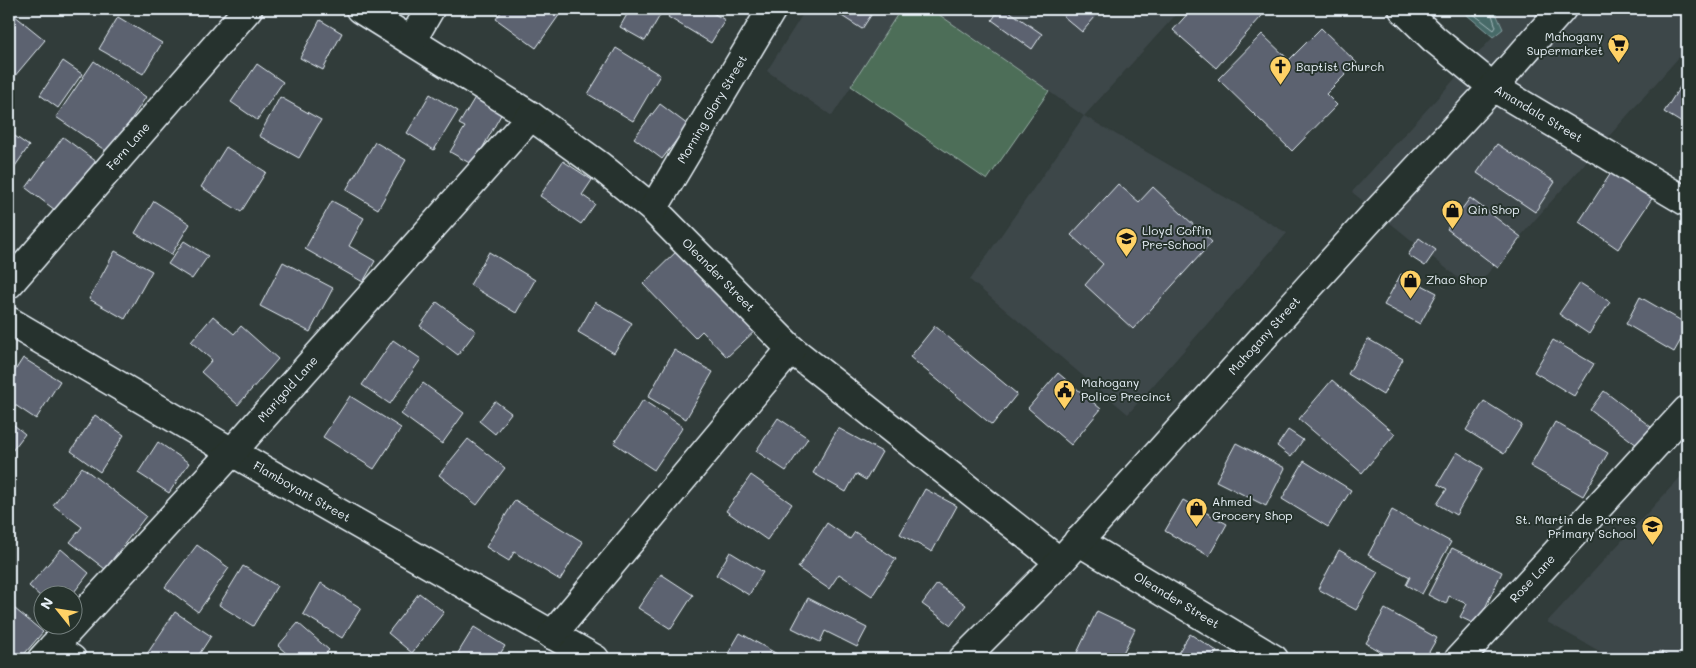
<svg xmlns="http://www.w3.org/2000/svg" width="1696" height="668" viewBox="0 0 1696 668" font-family="Mali,sans-serif">
<style>
.built{fill:#3e474a}
.green{fill:#4d6e58;stroke:#9ab0a8}
.water{fill:#466a68;stroke:#87a0a2}
.lines{fill:none;stroke-linecap:round;stroke-linejoin:round}
.shore{stroke:#a7bbbe;stroke-width:1}
.building{fill:#5c6270;stroke:#e8f1f8}
.street-casing{stroke:#e8f1f8;stroke-width:31}
.secondary-casing{stroke:#e8f1f8;stroke-width:31}
.street{stroke:#26332d;stroke-width:28}
.secondary{stroke:#26332d;stroke-width:28}
.labels{text-anchor:middle;stroke-width:4;stroke-linejoin:round;paint-order:stroke}
.poi-label{font-size:12px;fill:#e8f1f8;stroke:#26332d;text-anchor:start}
.street-label{font-size:12px;fill:#e8f1f8;stroke:#26332d}
</style>
<rect width="100%" height="100%" fill="#313c3a"/>
<filter id="ink" filterUnits="userSpaceOnUse"><feTurbulence type="fractalNoise" baseFrequency=".02" numOctaves="2"/><feDisplacementMap in="SourceGraphic" scale="10" xChannelSelector="R" yChannelSelector="G"/><feConvolveMatrix kernelMatrix="1 2 1 2 8 2 1 2 1" color-interpolation-filters="sRGB"/></filter>
<g filter="url(#ink)">
<g class="built">
<polygon points="806,9 901,9 832,116 767,71"/>
<polygon points="931,9 1181,9 1084,116 1287,233 1128,414 970,280 1084,116"/>
<polygon points="1494,9 1687,9 1687,48 1473,290 1352,192 1493,37 1503,29"/>
<polygon points="1687,470 1687,659 1614,659 1547,622"/>
</g>
<polygon class="green" points="901,9 931,9 1049,91 987,180 851,86"/>
<polygon class="water" points="1460,9 1494,9 1503,29 1493,37"/>
<g class="lines">
<polyline class="shore" points="1467,9 1494,30 1496,27 1490,9"/>
</g>
<g class="building">
<polygon points="503,9 559,9 562,11 536,48 496,19"/>
<polygon points="630,9 656,9 662,12 645,41 620,27"/>
<polygon points="673,9 706,9 725,20 711,43 668,17"/>
<polygon points="840,9 875,9 862,29 837,13"/>
<polygon points="1000,9 1006,9 1042,34 1032,49 992,20"/>
<polygon points="1055,9 1102,9 1082,32"/>
<polygon points="1192,9 1268,9 1216,68 1173,30"/>
<polygon points="9,11 45,40 14,77 9,73"/>
<polygon points="118,17 162,43 143,74 99,49"/>
<polygon points="320,20 342,33 323,70 300,58"/>
<polygon points="1321,28 1357,63 1326,94 1337,105 1292,151 1218,79 1262,34 1289,60"/>
<polygon points="616,48 660,75 633,121 588,94"/>
<polygon points="63,61 82,74 58,108 40,95"/>
<polygon points="94,61 146,97 109,153 56,117"/>
<polygon points="257,64 283,82 257,120 231,102"/>
<polygon points="1683,82 1687,85 1687,126 1664,112"/>
<polygon points="480,89 507,104 473,165 450,152 465,127 459,124"/>
<polygon points="430,94 458,111 434,150 407,133"/>
<polygon points="280,97 321,120 299,158 259,136"/>
<polygon points="660,104 688,125 662,159 634,138"/>
<polygon points="9,132 29,146 9,175"/>
<polygon points="63,137 101,165 63,216 26,188"/>
<polygon points="375,142 406,160 378,209 346,190"/>
<polygon points="1497,144 1555,182 1535,212 1477,173"/>
<polygon points="226,147 266,172 241,212 201,187"/>
<polygon points="563,161 592,180 582,195 595,204 581,224 540,196"/>
<polygon points="1613,170 1653,197 1618,249 1579,222"/>
<polygon points="1118,184 1139,202 1153,187 1212,242 1133,329 1085,285 1103,264 1071,235"/>
<polygon points="1470,198 1521,237 1498,268 1447,229"/>
<polygon points="154,201 190,224 171,255 135,233"/>
<polygon points="332,201 364,218 349,246 375,261 363,282 305,249"/>
<polygon points="1419,238 1436,250 1425,266 1408,255"/>
<polygon points="184,241 208,256 192,279 168,264"/>
<polygon points="681,247 758,328 727,357 702,331 695,338 643,284"/>
<polygon points="115,251 152,271 125,319 89,299"/>
<polygon points="489,252 535,280 516,313 470,285"/>
<polygon points="283,262 333,288 310,332 260,306"/>
<polygon points="1401,274 1437,293 1420,324 1384,305"/>
<polygon points="1580,283 1610,302 1589,334 1559,314"/>
<polygon points="1640,297 1687,324 1687,329 1674,352 1626,324"/>
<polygon points="437,302 476,331 458,355 420,326"/>
<polygon points="595,302 632,323 614,353 578,332"/>
<polygon points="213,316 234,334 241,326 278,359 238,405 201,372 212,360 191,342"/>
<polygon points="935,326 1017,394 992,425 910,357"/>
<polygon points="1368,339 1403,359 1383,395 1348,374"/>
<polygon points="393,340 421,359 390,404 362,385"/>
<polygon points="1553,340 1594,364 1574,396 1534,372"/>
<polygon points="674,350 713,372 686,419 648,397"/>
<polygon points="23,358 60,381 36,419 9,401 9,380"/>
<polygon points="1058,373 1101,409 1071,445 1028,408"/>
<polygon points="1332,380 1395,434 1362,473 1299,419"/>
<polygon points="423,383 464,413 442,444 401,414"/>
<polygon points="1604,391 1651,427 1637,445 1590,410"/>
<polygon points="350,396 401,428 374,469 323,437"/>
<polygon points="643,400 683,427 654,470 614,443"/>
<polygon points="495,401 511,413 495,434 479,421"/>
<polygon points="1484,401 1522,425 1504,454 1466,430"/>
<polygon points="95,415 124,435 100,472 71,451"/>
<polygon points="778,418 808,438 786,471 756,451"/>
<polygon points="9,421 25,434 9,455"/>
<polygon points="1555,422 1608,453 1583,496 1530,466"/>
<polygon points="838,428 882,452 866,480 856,474 846,492 813,473"/>
<polygon points="1288,430 1303,440 1291,457 1277,446"/>
<polygon points="468,439 505,468 477,505 439,475"/>
<polygon points="158,442 189,463 169,493 138,473"/>
<polygon points="1236,443 1285,468 1266,506 1216,481"/>
<polygon points="1457,452 1483,468 1456,515 1437,504 1447,489 1438,484"/>
<polygon points="1304,461 1351,490 1328,527 1282,499"/>
<polygon points="82,467 146,516 105,569 70,542 82,527 53,505"/>
<polygon points="751,475 792,504 767,540 726,511"/>
<polygon points="925,489 957,506 932,552 900,534"/>
<polygon points="515,500 583,542 560,580 514,552 509,561 486,547"/>
<polygon points="1183,500 1227,524 1209,556 1165,531"/>
<polygon points="1392,510 1451,542 1422,594 1406,585 1410,577 1368,555"/>
<polygon points="827,523 850,539 855,532 896,559 872,596 839,574 829,589 798,568"/>
<polygon points="197,545 229,568 198,612 165,587"/>
<polygon points="1452,548 1502,572 1477,625 1460,617 1467,604 1449,596 1446,604 1428,595"/>
<polygon points="61,549 89,573 71,596 42,596 42,598 29,586"/>
<polygon points="1339,550 1378,572 1356,610 1318,589"/>
<polygon points="730,552 763,572 749,595 716,575"/>
<polygon points="243,566 277,586 253,626 219,605"/>
<polygon points="661,574 693,595 671,629 638,608"/>
<polygon points="321,583 361,608 342,638 303,614"/>
<polygon points="937,584 966,605 951,625 922,604"/>
<polygon points="419,593 444,612 412,653 388,633"/>
<polygon points="808,598 867,628 857,647 825,631 820,642 792,628"/>
<polygon points="9,604 43,632 20,659 9,659"/>
<polygon points="1385,609 1437,638 1425,659 1394,659 1366,643"/>
<polygon points="1097,611 1135,629 1120,659 1085,659 1076,655"/>
<polygon points="175,612 211,636 196,659 155,659 147,654"/>
<polygon points="298,623 329,650 321,659 293,659 278,646"/>
<polygon points="474,627 505,646 497,659 468,659 458,653"/>
<polygon points="740,633 777,654 774,659 725,659"/>
<polygon points="1190,634 1217,651 1212,659 1189,659 1178,653"/>
<polygon points="1659,651 1673,659 1655,659"/>
<polygon points="1160,653 1172,659 1157,659"/>
</g>
<g class="lines">
<defs>
<g id="street">
<path id="s1" d="M360,9L531,116L600,166L653,209L791,349L1060,562"/>
<path id="s2" d="M1403,9L1434,39L1493,87L1687,202"/>
<polyline points="412,40 430,9"/>
<path id="s3" d="M653,209L772,9"/>
<path id="s4" d="M9,284L248,9"/>
<path id="s5" d="M9,321L232,452L595,659"/>
<path id="s6" d="M1078,541L1274,659"/>
<polyline points="552,635 791,349"/>
<polyline points="53,647 72,659"/>
<path id="s7" d="M42,659L232,452L531,116"/>
<path id="s8" d="M1459,659L1687,410"/>
</g>
<g id="secondary">
<path id="s9" d="M963,659L1060,562L1373,216L1493,87L1562,9"/>
</g>
</defs>
<use href="#street" class="street-casing"/>
<use href="#secondary" class="secondary-casing"/>
<use href="#street" class="street"/>
<use href="#secondary" class="secondary"/>
</g>
</g>
<defs>
<symbol id="supermarket-pin" viewBox="-11 -11 22 30"><path d="M0 17L-7.5 6A9.5 9.5 0 1 1 7.5 6Z" fill="#ffd166" stroke="#26332d"/><path d="M-6-5.5h2.5l.6 2H6L4.5 2H-2.5L-4.4-4H-6ZM-1.5 3.2a1.3 1.3 0 1 0 .1 0ZM3 3.2a1.3 1.3 0 1 0 .1 0Z" fill="#111"/></symbol>
<symbol id="church-pin" viewBox="-11 -11 22 30"><path d="M0 17L-7.5 6A9.5 9.5 0 1 1 7.5 6Z" fill="#ffd166" stroke="#26332d"/><path d="M-1.2-6h2.4v3.5h3.3v2.4h-3.3V6h-2.4V-.1h-3.3v-2.4h3.3Z" fill="#111"/></symbol>
<symbol id="shop-pin" viewBox="-11 -11 22 30"><path d="M0 17L-7.5 6A9.5 9.5 0 1 1 7.5 6Z" fill="#ffd166" stroke="#26332d"/><path d="M-5-2.5h2.3a2.7 3.5 0 0 1 5.4 0H5L5.5 6h-11ZM-1.5-2.5h3a1.5 2.3 0 0 0-3 0Z" fill="#111"/></symbol>
<symbol id="school-pin" viewBox="-11 -11 22 30"><path d="M0 17L-7.5 6A9.5 9.5 0 1 1 7.5 6Z" fill="#ffd166" stroke="#26332d"/><path d="M0-5L7-2L0 1L-7-2ZM-4 1L0 2.5L4 1V4Q0 6-4 4Z" fill="#111"/></symbol>
<symbol id="civic-pin" viewBox="-11 -11 22 30"><path d="M0 17L-7.5 6A9.5 9.5 0 1 1 7.5 6Z" fill="#ffd166" stroke="#26332d"/><path d="M-.6-6.5H3V-4.5H.6V-3L4-1V1h2V6H-6V1h2V-1L-.6-3ZM-1.2 2.5V6h2.4V2.5Z" fill="#111"/></symbol>
</defs>
<g fill-rule="evenodd">
<use href="#supermarket-pin" x="1606" y="32" width="25" height="34"/>
<use href="#church-pin" x="1268" y="54" width="25" height="34"/>
<use href="#shop-pin" x="1440" y="198" width="25" height="34"/>
<use href="#school-pin" x="1114" y="226" width="25" height="34"/>
<use href="#shop-pin" x="1398" y="268" width="25" height="34"/>
<use href="#civic-pin" x="1052" y="378" width="25" height="34"/>
<use href="#shop-pin" x="1184" y="496" width="25" height="34"/>
<use href="#school-pin" x="1640" y="514" width="25" height="34"/>
</g>
<g class="labels">
<g class="poi-label">
<text x="1603" y="41" text-anchor="end">Mahogany<tspan x="1603" dy="14">Supermarket</tspan></text>
<text x="1296" y="71">Baptist Church</text>
<text x="1468" y="214">Qin Shop</text>
<text x="1142" y="235">Lloyd Coffin<tspan x="1142" dy="14">Pre-School</tspan></text>
<text x="1426" y="284">Zhao Shop</text>
<text x="1081" y="387">Mahogany<tspan x="1081" dy="14">Police Precinct</tspan></text>
<text x="1212" y="506">Ahmed<tspan x="1212" dy="14">Grocery Shop</tspan></text>
<text x="1636" y="524" text-anchor="end">St. Martin de Porres<tspan x="1636" dy="14">Primary School</tspan></text>
</g>
<g class="street-label">
<text dy="4" stroke="none"><textPath href="#s3" startOffset="116">Morning Glory Street</textPath></text>
<text dy="4" stroke="none"><textPath href="#s2" startOffset="172">Amandala Street</textPath></text>
<text dy="4" stroke="none"><textPath href="#s4" startOffset="182">Fern Lane</textPath></text>
<text dy="4" stroke="none"><textPath href="#s1" startOffset="448">Oleander Street</textPath></text>
<text dy="4" stroke="none"><textPath href="#s9" startOffset="442">Mahogany Street</textPath></text>
<text dy="4" stroke="none"><textPath href="#s7" startOffset="365">Marigold Lane</textPath></text>
<text dy="4" stroke="none"><textPath href="#s5" startOffset="339">Flamboyant Street</textPath></text>
<text dy="4" stroke="none"><textPath href="#s8" startOffset="109">Rose Lane</textPath></text>
<text dy="4" stroke="none"><textPath href="#s6" startOffset="115">Oleander Street</textPath></text>
</g>
</g>
<rect width="1696" height="668" fill="none" stroke="#26332d" stroke-width="30"/>
<rect x="15" y="15" width="1666" height="638" fill="none" stroke="#e8f1f8" stroke-width="2" filter="url(#ink)"/>
<g transform="translate(58 610) rotate(300)"><circle r="24" fill="#26332d" stroke="#747f7e"/>
<path d="M0-4L9 19L0 12L-9 19Z" fill="#ffd166"/>
<text y="-8" font-size="14" font-weight="bold" text-anchor="middle" fill="#e8f1f8">N</text>
</g>
</svg>
